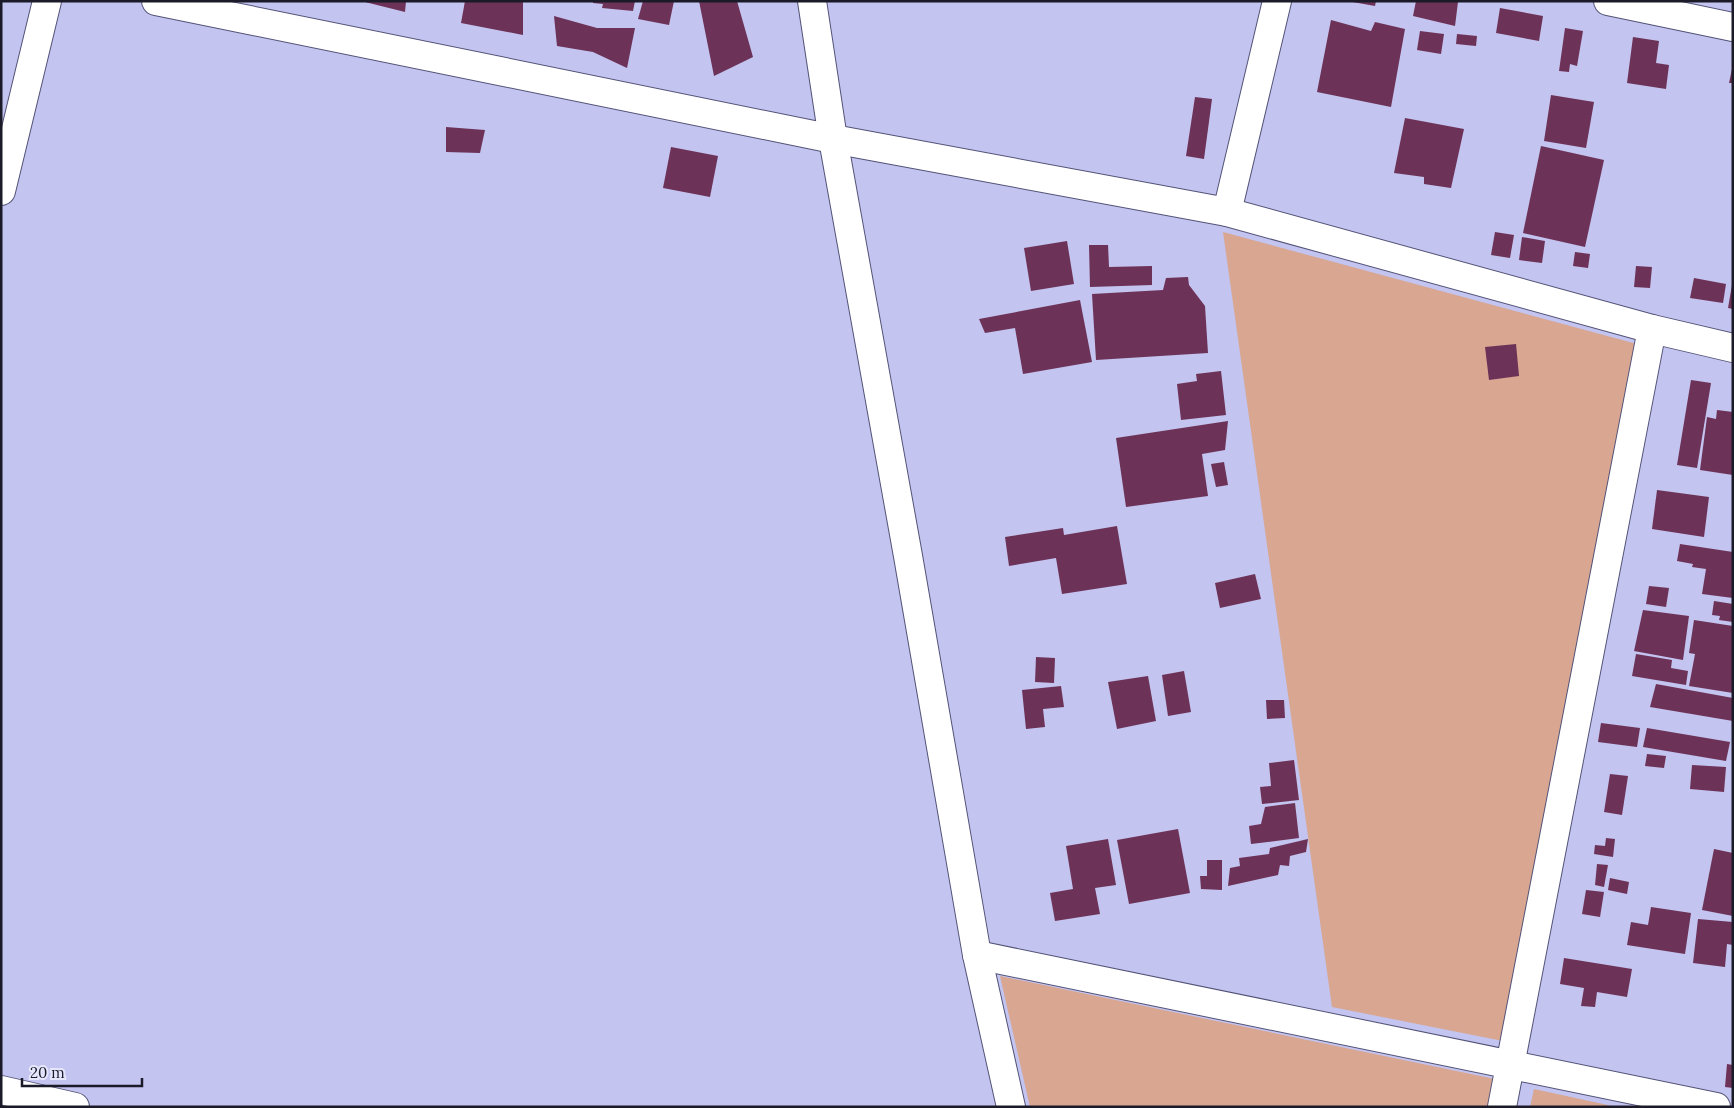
<svg xmlns="http://www.w3.org/2000/svg" width="1734" height="1108" viewBox="0 0 1734 1108" font-family="Lora,serif">
<style>
.green{fill:#d8a691}
.building{fill:#6d3257}
.lines{fill:none;stroke-linecap:round;stroke-linejoin:round}
.minor-casing{stroke:#535378;stroke-width:30}
.minor{stroke:#fff;stroke-width:28}
</style>
<rect width="100%" height="100%" fill="#c3c4ef"/>
<g class="green">
<polygon points="1223,232 1637,344 1503,1041 1332,1007"/>
<polygon points="1000,976 1495,1079 1488,1107 1030,1107"/>
<polygon points="1534,1089 1617,1107 1530,1107"/>
</g>
<g class="building">
<polygon points="361,1 406,1 405,12"/>
<polygon points="465,1 523,1 523,35 461,23"/>
<polygon points="593,1 635,1 633,11 602,8 603,4 593,3"/>
<polygon points="643,1 674,1 669,25 638,19"/>
<polygon points="699,1 737,1 753,57 714,76"/>
<polygon points="1347,1 1376,1 1375,6"/>
<polygon points="1416,1 1458,2 1455,26 1413,16"/>
<polygon points="1500,8 1543,16 1539,41 1496,33"/>
<polygon points="554,16 597,28 635,28 627,68 593,52 557,46"/>
<polygon points="1331,20 1371,31 1375,22 1405,29 1391,107 1317,92"/>
<polygon points="1565,28 1583,31 1577,66 1570,64 1569,72 1559,71"/>
<polygon points="1420,31 1444,34 1441,54 1417,50"/>
<polygon points="1457,34 1477,36 1476,46 1456,44"/>
<polygon points="1633,37 1659,41 1656,63 1669,65 1666,89 1627,83"/>
<polygon points="1732,69 1733,69 1733,83 1729,83"/>
<polygon points="1551,95 1594,102 1586,148 1544,141"/>
<polygon points="1195,97 1212,99 1204,159 1186,156"/>
<polygon points="1405,118 1464,129 1451,188 1424,184 1424,177 1394,173"/>
<polygon points="446,127 485,130 480,153 446,152"/>
<polygon points="1541,146 1604,160 1585,247 1523,233"/>
<polygon points="671,147 718,156 710,197 663,188"/>
<polygon points="1495,232 1514,235 1510,258 1491,255"/>
<polygon points="1522,237 1545,241 1542,263 1519,260"/>
<polygon points="1067,241 1074,284 1031,291 1024,248"/>
<polygon points="1089,245 1108,245 1109,267 1152,266 1152,285 1090,287"/>
<polygon points="1575,252 1590,254 1588,268 1573,266"/>
<polygon points="1636,266 1652,267 1650,288 1634,287"/>
<polygon points="1188,277 1189,285 1205,306 1208,353 1096,360 1092,294 1163,290 1166,278"/>
<polygon points="1694,278 1726,284 1723,303 1690,298"/>
<polygon points="1732,285 1733,285 1733,309 1728,308"/>
<polygon points="1080,300 1092,362 1023,374 1015,328 985,333 979,319"/>
<polygon points="1516,344 1519,376 1489,380 1485,347"/>
<polygon points="1221,371 1226,415 1181,420 1177,384 1197,381 1196,374"/>
<polygon points="1691,380 1711,383 1697,468 1677,465"/>
<polygon points="1717,410 1733,412 1733,475 1700,470 1707,417 1716,419"/>
<polygon points="1228,421 1225,450 1202,454 1208,496 1126,507 1116,438"/>
<polygon points="1224,462 1228,485 1216,487 1211,464"/>
<polygon points="1657,490 1709,497 1704,537 1652,529"/>
<polygon points="1117,526 1127,584 1062,594 1056,558 1009,566 1005,537 1063,528 1064,535"/>
<polygon points="1680,544 1733,552 1733,598 1702,594 1706,569 1692,567 1693,564 1677,561"/>
<polygon points="1255,574 1261,599 1220,608 1215,583"/>
<polygon points="1649,586 1669,588 1666,607 1646,604"/>
<polygon points="1714,601 1733,604 1733,622 1719,620 1720,616 1712,615"/>
<polygon points="1643,610 1689,616 1683,660 1634,651"/>
<polygon points="1694,620 1733,626 1733,693 1689,686 1695,654 1689,653"/>
<polygon points="1636,654 1672,660 1671,668 1688,671 1686,685 1632,676"/>
<polygon points="1036,657 1055,658 1054,683 1035,682"/>
<polygon points="1184,671 1191,712 1168,716 1162,675"/>
<polygon points="1148,676 1156,721 1117,729 1108,682"/>
<polygon points="1656,684 1733,698 1733,721 1650,707"/>
<polygon points="1061,686 1064,707 1043,709 1045,727 1026,729 1022,690"/>
<polygon points="1266,700 1284,700 1285,718 1267,719"/>
<polygon points="1601,723 1640,728 1637,747 1598,742"/>
<polygon points="1647,728 1730,742 1726,761 1643,747"/>
<polygon points="1647,754 1666,756 1664,768 1645,766"/>
<polygon points="1294,760 1299,800 1262,804 1260,787 1271,786 1269,763"/>
<polygon points="1692,765 1726,767 1724,792 1690,789"/>
<polygon points="1610,774 1628,776 1622,815 1604,812"/>
<polygon points="1295,803 1299,838 1251,844 1249,826 1261,824 1265,807"/>
<polygon points="1178,829 1190,893 1129,904 1117,840"/>
<polygon points="1606,838 1615,839 1613,857 1594,854 1595,845 1605,846"/>
<polygon points="1108,839 1116,885 1095,888 1100,914 1055,921 1050,893 1073,889 1066,846"/>
<polygon points="1308,839 1306,852 1290,856 1289,866 1280,865 1278,875 1228,886 1230,868 1240,866 1239,858 1269,854 1270,848"/>
<polygon points="1714,849 1733,853 1733,916 1702,910"/>
<polygon points="1207,860 1222,860 1222,890 1201,889 1200,876 1207,876"/>
<polygon points="1597,864 1608,865 1604,887 1595,885"/>
<polygon points="1610,878 1629,882 1627,894 1608,890"/>
<polygon points="1586,890 1604,892 1600,917 1582,914"/>
<polygon points="1651,907 1691,913 1685,954 1627,945 1631,922 1648,925"/>
<polygon points="1698,919 1733,922 1733,945 1727,944 1725,967 1693,963"/>
<polygon points="1564,958 1632,969 1627,997 1597,992 1595,1007 1581,1006 1584,988 1560,984"/>
<polygon points="1727,1064 1733,1065 1733,1088 1725,1087"/>
</g>
<g class="lines">
<defs>
<g id="minor">
<polyline points="156,1 833,139 1227,212 1652,329 1733,348"/>
<polyline points="812,1 833,139 908,556 977,955 1011,1107"/>
<polyline points="1608,1 1733,27"/>
<polyline points="1,191 47,1"/>
<polyline points="1227,212 1277,1"/>
<polyline points="977,955 1716,1107"/>
<polyline points="1,1090 75,1107"/>
<polyline points="1502,1107 1652,329"/>
</g>
</defs>
<use href="#minor" class="minor-casing"/>
<use href="#minor" class="minor"/>
</g>
<rect width="1734" height="1108" fill="none" stroke="#1a1a29" stroke-width="5"/>
<path d="M22 1078v8h120v-8" fill="none" stroke="#1a1a29" stroke-width="2.5"/>
<text x="30" y="1078" font-size="15" fill="#1a1a29" stroke="#e6e7fd" stroke-width="4" paint-order="stroke">20 m</text>
</svg>
